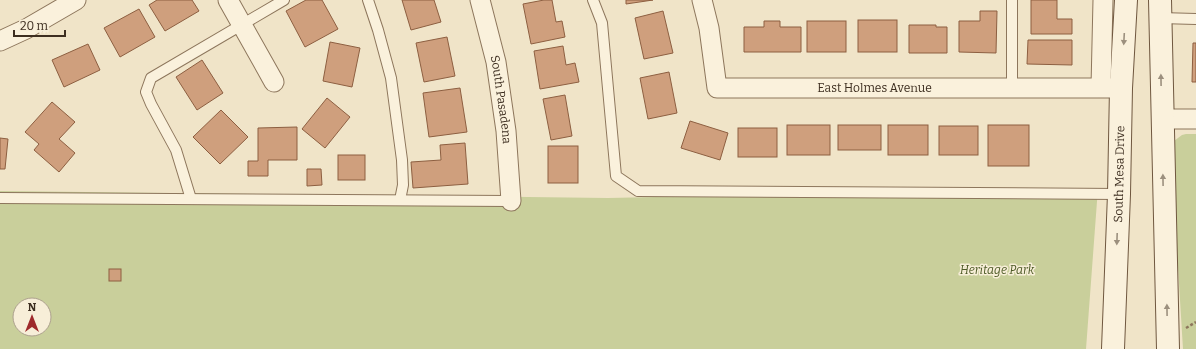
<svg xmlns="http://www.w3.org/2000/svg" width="1196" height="349" viewBox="0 0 1196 349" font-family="Bitter,serif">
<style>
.green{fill:#c9cf9b;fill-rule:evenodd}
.building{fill:#cf9f7d;stroke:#8d5f41}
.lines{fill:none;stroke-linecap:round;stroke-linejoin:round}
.lane-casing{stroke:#8d765c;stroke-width:12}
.street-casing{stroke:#8d765c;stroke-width:21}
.secondary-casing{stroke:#6f573f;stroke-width:24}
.path{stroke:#8d765c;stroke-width:2.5;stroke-dasharray:3 2;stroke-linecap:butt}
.lane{stroke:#faf1dc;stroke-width:10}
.street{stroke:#faf1dc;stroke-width:19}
.secondary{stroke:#faf1dc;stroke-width:22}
.oneway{fill:#9c907e}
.labels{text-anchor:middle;stroke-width:3;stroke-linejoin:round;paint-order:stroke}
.street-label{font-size:12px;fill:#3d2e20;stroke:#f7eed8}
.park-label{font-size:12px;font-style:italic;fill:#4d5a26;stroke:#f7eed8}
</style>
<rect width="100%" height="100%" fill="#f0e4c8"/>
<g class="green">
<polygon points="1186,134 1196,134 1196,349 1183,349 1176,234 1174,141 1182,135"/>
<path d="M1098,188L1086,349H0V191L608,198ZM20,305H44V329H20Z"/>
</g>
<g class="building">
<polygon points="157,0 192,0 199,11 165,31 149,5"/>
<polygon points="306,0 322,0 338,29 305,47 286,11"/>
<polygon points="402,0 434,0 441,22 411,30"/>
<polygon points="544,0 552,0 556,22 562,21 565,37 531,44 523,4"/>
<polygon points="626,0 653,0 626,4"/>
<polygon points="1031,0 1057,0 1057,19 1072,19 1072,34 1031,34"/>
<polygon points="139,9 155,37 120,57 104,28"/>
<polygon points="663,11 673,53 644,59 635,18"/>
<polygon points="980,11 997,11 996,53 959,52 959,21 980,21"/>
<rect x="858" y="20" width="39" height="32"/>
<polygon points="764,21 780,21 780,27 801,27 801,52 744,52 744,27 764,27"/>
<rect x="807" y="21" width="39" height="31"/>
<polygon points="909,25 936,25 936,27 947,27 947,53 909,53"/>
<polygon points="447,37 455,76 424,82 416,43"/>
<polygon points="1028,40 1072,40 1072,65 1027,64"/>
<polygon points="330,42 360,48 352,87 323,81"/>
<polygon points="1193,43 1196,43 1196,82 1192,82"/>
<polygon points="88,44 100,70 64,87 52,60"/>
<polygon points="563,46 566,65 575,63 579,82 540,89 534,51"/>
<polygon points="202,60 223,93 197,110 176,77"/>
<polygon points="669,72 677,113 648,119 640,78"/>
<polygon points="460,88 467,132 429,137 423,93"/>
<polygon points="565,95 572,136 551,140 543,99"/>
<polygon points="327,98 350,117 325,148 302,129"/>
<polygon points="52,102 75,122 59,139 75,153 59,172 34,150 39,144 25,132"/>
<polygon points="221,110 248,137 220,164 193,137"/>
<polygon points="690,121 728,133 720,160 681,148"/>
<rect x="787" y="125" width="43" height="30"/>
<rect x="838" y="125" width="43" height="25"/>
<rect x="888" y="125" width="40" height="30"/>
<rect x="988" y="125" width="41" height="41"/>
<rect x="939" y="126" width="39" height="29"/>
<polygon points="297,127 297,160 268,160 268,176 248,176 248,161 258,161 258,128"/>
<rect x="738" y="128" width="39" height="29"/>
<polygon points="0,138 8,139 5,169 0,169"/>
<polygon points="465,143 468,184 413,188 411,162 441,160 440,145"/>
<rect x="548" y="146" width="30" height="37"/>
<rect x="338" y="155" width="27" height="25"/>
<polygon points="307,169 321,169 322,185 307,186"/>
<rect x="109" y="269" width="12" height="12"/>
</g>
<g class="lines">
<defs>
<g id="lane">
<polyline points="368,0 378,30 391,78 402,160 403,185 400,200"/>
<polyline points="593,0 602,23 616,176 638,191 1119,194"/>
<polyline points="1160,18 1196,19"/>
<polyline points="1012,88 1012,0"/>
<polyline points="0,198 511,201"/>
<polyline points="191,199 176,150 151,104 146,92 151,78 284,0"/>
</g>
<g id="street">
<polyline points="228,0 274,82"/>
<path id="s1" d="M480,0L496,62L506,131L511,201"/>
<path id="s2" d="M702,0L709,28L717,88H1121"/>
<polyline points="0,41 26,29 76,0"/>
<polyline points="1101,87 1103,0"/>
<polyline points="1162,119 1196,119"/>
</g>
<g id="secondary">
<polyline points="1160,0 1168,349"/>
<path id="s3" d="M1113,349L1119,194L1121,88L1126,0"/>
</g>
</defs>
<use href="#lane" class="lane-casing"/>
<use href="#street" class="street-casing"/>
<use href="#secondary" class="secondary-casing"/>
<polyline class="path" points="1186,328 1196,322"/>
<use href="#lane" class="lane"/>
<use href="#street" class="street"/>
<use href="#secondary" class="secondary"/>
</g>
<defs><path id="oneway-solid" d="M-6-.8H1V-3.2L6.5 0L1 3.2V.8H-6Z"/></defs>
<g class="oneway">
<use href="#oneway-solid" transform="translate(1124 39) rotate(93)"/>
<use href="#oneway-solid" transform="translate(1161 80) rotate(-91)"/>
<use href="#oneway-solid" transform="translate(1163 180) rotate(-91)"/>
<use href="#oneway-solid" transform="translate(1117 239) rotate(92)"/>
<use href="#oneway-solid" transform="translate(1167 310) rotate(-91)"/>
</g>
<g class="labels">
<g class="street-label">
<text dy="4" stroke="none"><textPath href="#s2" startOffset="247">East Holmes Avenue</textPath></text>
<text dy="4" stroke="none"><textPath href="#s1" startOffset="102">South Pasadena</textPath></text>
<text dy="4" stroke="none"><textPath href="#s3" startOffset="175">South Mesa Drive</textPath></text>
</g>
<g class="park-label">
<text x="997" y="274">Heritage Park</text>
</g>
</g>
<g transform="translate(32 317)"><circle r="19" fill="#f7eed8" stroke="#ada18e"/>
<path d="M0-3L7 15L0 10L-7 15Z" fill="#9e2a2b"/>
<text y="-6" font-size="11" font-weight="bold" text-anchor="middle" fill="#3d2e20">N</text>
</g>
<path d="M14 30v6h51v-6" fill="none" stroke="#3d2e20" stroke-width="2"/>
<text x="20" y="30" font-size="12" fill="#3d2e20" stroke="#f7eed8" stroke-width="3" paint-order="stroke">20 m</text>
</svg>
